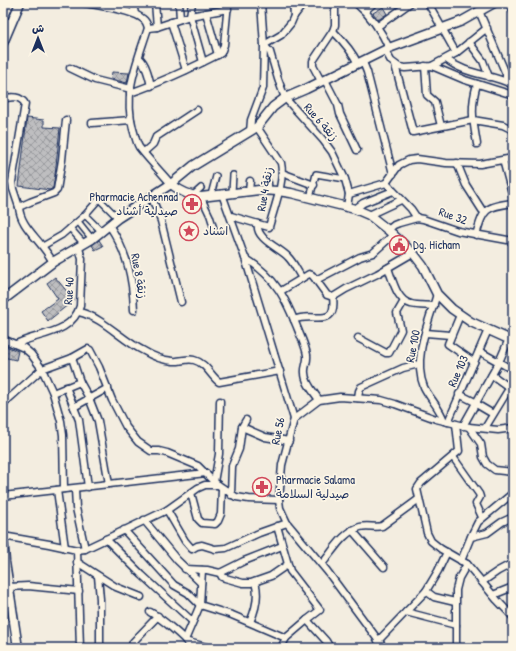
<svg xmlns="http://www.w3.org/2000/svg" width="516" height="651" viewBox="0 0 516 651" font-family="'Patrick Hand','Playpen Sans Arabic',sans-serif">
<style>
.building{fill:url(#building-cross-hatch);stroke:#1b2f5e}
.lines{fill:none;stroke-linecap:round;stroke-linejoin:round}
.pedestrian-casing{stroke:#1b2f5e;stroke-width:8}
.minor-casing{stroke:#1b2f5e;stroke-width:9}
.tertiary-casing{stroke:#1b2f5e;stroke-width:11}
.pedestrian{stroke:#fcf5e5;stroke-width:5}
.minor{stroke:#fcf5e5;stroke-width:6}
.tertiary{stroke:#fcf5e5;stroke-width:8}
.labels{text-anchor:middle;stroke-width:3.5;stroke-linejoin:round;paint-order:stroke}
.street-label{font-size:12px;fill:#1b2f5e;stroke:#fcf5e5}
.poi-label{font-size:12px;fill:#1b2f5e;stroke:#fcf5e5;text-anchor:start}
</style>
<defs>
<pattern id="building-cross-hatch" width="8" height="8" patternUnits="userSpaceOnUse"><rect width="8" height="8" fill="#bebec0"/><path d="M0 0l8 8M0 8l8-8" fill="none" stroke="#9a9b9f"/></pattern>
</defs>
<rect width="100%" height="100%" fill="#f3ede0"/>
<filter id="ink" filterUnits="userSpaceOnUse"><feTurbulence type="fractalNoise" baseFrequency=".025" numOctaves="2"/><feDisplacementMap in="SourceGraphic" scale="8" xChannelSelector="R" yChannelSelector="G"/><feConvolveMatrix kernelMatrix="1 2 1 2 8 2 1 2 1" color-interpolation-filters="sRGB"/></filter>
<g filter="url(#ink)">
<g class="building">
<polygon points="383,7 387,14 378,20 373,13"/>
<polygon points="112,72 129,73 127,83 111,79"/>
<polygon points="27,118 44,120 44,127 60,128 55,175 53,188 50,190 19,186"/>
<polygon points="99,240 103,246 95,250 92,245"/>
<polygon points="55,277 74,300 48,321 41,311 58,299 47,283"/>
<polygon points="3,345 18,351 16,360 3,357"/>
</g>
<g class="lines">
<defs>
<g id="pedestrian">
<polyline points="232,192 233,175"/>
<polyline points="211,195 216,176"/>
<polyline points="192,196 201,188"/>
<polyline points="201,197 210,216 214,229"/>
<polyline points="310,198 316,174 345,179"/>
<polyline points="85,215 102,232"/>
<polyline points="80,224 92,239"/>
<polyline points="70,228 84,244"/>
<polyline points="43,246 62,235 85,215 99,199 118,218"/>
</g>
<g id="minor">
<path d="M85,3C100,6 133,10 143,19C146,21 147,24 148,28C137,63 123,92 133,129C135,135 136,142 139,147C149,160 161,172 171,184"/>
<polyline points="133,3 135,14"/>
<polyline points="155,3 157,27"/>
<polyline points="179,3 180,19"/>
<polyline points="192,3 190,16 203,62"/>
<polyline points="261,3 264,45 270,52 278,79 285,98 323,140 332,152 345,179 349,194 347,207"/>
<polyline points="293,3 294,16"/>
<path d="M356,3C371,16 381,30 389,48"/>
<polyline points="428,3 456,53"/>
<polyline points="509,3 513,11"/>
<polyline points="365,11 374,3"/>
<polyline points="479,11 506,74 506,81"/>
<polyline points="206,13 218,55"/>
<polyline points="3,22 11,22"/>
<polyline points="171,22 186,70"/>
<polyline points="378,26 410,3"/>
<polyline points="148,28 157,27 190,16 228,9"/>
<path d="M333,31C343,41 352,51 358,64"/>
<polyline points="469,42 483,61 489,77"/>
<polyline points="385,50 391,61 399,67 405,68 432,66 456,53 487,28"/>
<path d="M139,58C146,63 149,77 151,86"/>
<path d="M446,59C467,76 491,73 513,85"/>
<polyline points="363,62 367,72 393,174"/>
<polyline points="395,65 413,132 473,120 503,125 513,130"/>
<polyline points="425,66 427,95 435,102 441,126"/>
<polyline points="432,66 465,80 513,95"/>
<polyline points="70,68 95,80 131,89"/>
<polyline points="325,80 338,105 340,114 357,150"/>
<polyline points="321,81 313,66 313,61 333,31 335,25 335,3"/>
<path d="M477,84C470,108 473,120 477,144"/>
<path d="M130,93C162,82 192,68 221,53L224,45L228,3"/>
<path d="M3,99C11,96 21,96 25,104L12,182L13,189L19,207"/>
<polyline points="92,123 131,120"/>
<path d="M257,127L281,163C285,181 274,208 269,227L258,224"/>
<polyline points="250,132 251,120 263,88 264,45 281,35 291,23 294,16 304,3"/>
<polyline points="144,152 153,144 156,137 197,110"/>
<polyline points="503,160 513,197"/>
<polyline points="457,163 466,185 482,210 485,212"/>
<polyline points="282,173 314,185"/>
<polyline points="268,183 268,190"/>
<polyline points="386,183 411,209 417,218"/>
<polyline points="249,191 250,181"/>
<polyline points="222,194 245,258 294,419 282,465 279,500 280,508 287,523 327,571 384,648"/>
<polyline points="349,194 386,183 399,165 409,160 417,159 446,163 480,164 513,158"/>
<polyline points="152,198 161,221 181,302"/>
<polyline points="355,209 363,203 393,191"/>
<polyline points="369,215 401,200"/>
<path d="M231,216L258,224C255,239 280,248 288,257C294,263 297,271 302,278"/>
<path d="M109,225C127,252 133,278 134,310"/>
<polyline points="388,230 394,225 399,223 417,218 423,219 458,231 513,241"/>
<path d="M476,235C484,208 485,207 513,203"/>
<path d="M245,258C276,277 286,299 299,332C302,339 306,348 307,355C308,362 304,367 305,373C305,383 314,392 319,400"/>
<path d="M53,262C50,257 46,251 42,246C33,234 20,223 19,207L30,202L54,193L57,190L62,160L66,120"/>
<path d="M388,268C393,281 397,301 411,304C418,306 427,305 434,306"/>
<polyline points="316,280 327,295 333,297"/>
<polyline points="281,291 309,274 312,275 316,280 360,257 373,253 394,234"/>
<path d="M437,294C429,321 412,359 424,387C430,399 440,408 444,421"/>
<path d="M79,312C104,318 121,340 144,351C152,356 163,360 173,361C180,362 187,358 194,360C206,363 210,375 219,382L280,371"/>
<polyline points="460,315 448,344 474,362"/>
<path d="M294,320C313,311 337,330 333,297L346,289L377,274L413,253"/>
<polyline points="426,333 450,335"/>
<polyline points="358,338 386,353 389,353 401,330 397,313 404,301"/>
<polyline points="3,339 24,348 31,354 42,369 53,393 61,421 63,435 64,489"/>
<path d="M16,344C38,333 72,334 80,306L82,259L79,248"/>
<polyline points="479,351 513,370"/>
<polyline points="72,358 80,382 89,398 98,421 109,484"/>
<polyline points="492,375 510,388"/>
<polyline points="66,387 79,420 88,487"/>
<polyline points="53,393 80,382"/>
<polyline points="459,394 477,403"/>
<polyline points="358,398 359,391 361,387 403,368 419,364"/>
<polyline points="3,404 42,369 72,358 88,349 90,350 99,367 112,400 126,427 138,442 151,451 159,451 167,453 198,466 214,482 236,497 249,499 279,500"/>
<polyline points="476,404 493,414"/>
<polyline points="74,407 108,388"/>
<polyline points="294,419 319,400 340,397 381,400 395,404 436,419 469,427 498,430 513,428"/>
<polyline points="448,422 488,330"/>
<polyline points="456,424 459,451 421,483 417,489 427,533 431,541 441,549 467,564 497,600 513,617"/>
<polyline points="463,426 499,362 509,339"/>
<polyline points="242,427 265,437 289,441"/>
<polyline points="469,427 481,444 483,457 487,464 495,470 513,472"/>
<polyline points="485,428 513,382"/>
<polyline points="453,457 479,494 480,497 476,504 482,517"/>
<polyline points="214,482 219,454 220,401"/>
<polyline points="75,489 76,508 85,549"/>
<polyline points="57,490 65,548"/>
<polyline points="191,493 198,519 202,523 215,524 218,521 221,514 222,488"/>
<polyline points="231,495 232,466 239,449 242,427 246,420"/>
<polyline points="3,496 206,473"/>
<polyline points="167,510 185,541 192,549 197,546 202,545 215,549 226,548 259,533 287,523"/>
<polyline points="144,520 177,560 201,583"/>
<polyline points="277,526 290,571 320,610 307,620 326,641 330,648"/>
<polyline points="124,530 174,585 188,593 200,605 232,615 286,638"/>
<polyline points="352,530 384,567"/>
<polyline points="3,536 49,544 77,550 85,549 167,510 198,488 205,485 218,485"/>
<polyline points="471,537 487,533 502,522 513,517"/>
<polyline points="106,539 142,575 192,621"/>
<polyline points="77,550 80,648"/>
<polyline points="461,561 472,534 478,522 513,493"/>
<polyline points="77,562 116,587 141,597"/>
<path d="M322,564C333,551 343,532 360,527C368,525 375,528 382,526L419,499"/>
<polyline points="185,569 207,570 220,573 244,561 282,546"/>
<polyline points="220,573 222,577 225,578 243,583 251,583 271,576 287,565"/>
<polyline points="98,576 100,599 100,645"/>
<polyline points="482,582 498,571 513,563"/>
<polyline points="9,587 28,586 79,591"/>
<polyline points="426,591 434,597 455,602"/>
<polyline points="493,595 513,587"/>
<path d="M150,612C161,618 185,638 192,648"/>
<polyline points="406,612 456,625"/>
<path d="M250,622C256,609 259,595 255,582"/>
<polyline points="185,640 200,605 202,570"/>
<polyline points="378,641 426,591 438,571 447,552"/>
<polyline points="188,642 210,648"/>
<polyline points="131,648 133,642 158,616"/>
<polyline points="281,648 286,638 307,620"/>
<polyline points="456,648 456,590 459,578 467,564"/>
</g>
<g id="tertiary">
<polyline points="3,43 20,3"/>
<path d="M171,184C180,191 189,196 201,197L259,190L278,191L291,193L355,209L369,215L388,230L413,253L423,266L437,294L452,309L471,322L513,341"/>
<polyline points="3,300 53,262 92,239 118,218 171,184 193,166 257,127 273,107 285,98 306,89 389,48 462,21 494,3"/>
<polyline points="3,536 5,562 18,648"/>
</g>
</defs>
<use href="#pedestrian" class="pedestrian-casing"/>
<use href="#minor" class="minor-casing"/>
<use href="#tertiary" class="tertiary-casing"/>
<use href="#pedestrian" class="pedestrian"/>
<use href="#minor" class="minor"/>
<use href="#tertiary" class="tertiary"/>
</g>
</g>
<defs>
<symbol id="pharmacy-ring" viewBox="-11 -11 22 22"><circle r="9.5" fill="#fcf5e5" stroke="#d1495b" stroke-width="1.5"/><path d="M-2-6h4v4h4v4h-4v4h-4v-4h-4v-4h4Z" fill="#d1495b"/></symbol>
<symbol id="sight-ring" viewBox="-11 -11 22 22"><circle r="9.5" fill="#fcf5e5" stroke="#d1495b" stroke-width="1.5"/><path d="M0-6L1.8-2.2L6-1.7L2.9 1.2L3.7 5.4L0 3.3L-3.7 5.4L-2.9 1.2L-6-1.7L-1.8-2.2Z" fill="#d1495b"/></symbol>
<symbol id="civic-ring" viewBox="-11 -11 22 22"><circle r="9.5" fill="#fcf5e5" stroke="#d1495b" stroke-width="1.5"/><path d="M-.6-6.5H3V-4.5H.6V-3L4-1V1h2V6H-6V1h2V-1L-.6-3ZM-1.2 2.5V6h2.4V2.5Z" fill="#d1495b"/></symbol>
</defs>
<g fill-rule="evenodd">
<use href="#pharmacy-ring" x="181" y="193" width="22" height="22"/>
<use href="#sight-ring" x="178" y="220" width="22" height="22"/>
<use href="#civic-ring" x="388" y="234" width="22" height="22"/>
<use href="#pharmacy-ring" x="251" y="476" width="22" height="22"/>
</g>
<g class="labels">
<g class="street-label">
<text transform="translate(321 122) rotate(49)" y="4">Rue 6 زنقة</text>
<text transform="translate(265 189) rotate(-80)" y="4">Rue 4 زنقة</text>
<text transform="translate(453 216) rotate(19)" y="4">Rue 32</text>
<text transform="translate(139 276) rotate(80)" y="4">Rue 8 زنقة</text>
<text transform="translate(69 291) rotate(-86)" y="4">Rue 40</text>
<text transform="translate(413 346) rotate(-79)" y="4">Rue 100</text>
<text transform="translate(458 371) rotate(-66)" y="4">Rue 103</text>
<text transform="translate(278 431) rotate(-79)" y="4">Rue 56</text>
</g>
<g class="poi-label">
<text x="178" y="201" text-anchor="end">Pharmacie Achennad<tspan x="178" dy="14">صيدلية أشناد</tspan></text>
<text x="203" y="235">اشناد</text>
<text x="413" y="249">Dg. Hicham</text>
<text x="276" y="484">Pharmacie Salama<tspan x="276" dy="14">صيدلية السلامة</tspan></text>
</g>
</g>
<rect width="516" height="651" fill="none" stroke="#fcf5e5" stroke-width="16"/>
<rect x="8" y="8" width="500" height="635" fill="none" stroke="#1b2f5e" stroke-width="1.5" filter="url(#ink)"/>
<g transform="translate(38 38)" stroke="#fcf5e5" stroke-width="3" paint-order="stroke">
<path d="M0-3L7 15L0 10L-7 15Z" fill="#1b2f5e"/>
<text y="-6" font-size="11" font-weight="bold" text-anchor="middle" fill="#1b2f5e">ش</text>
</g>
</svg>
